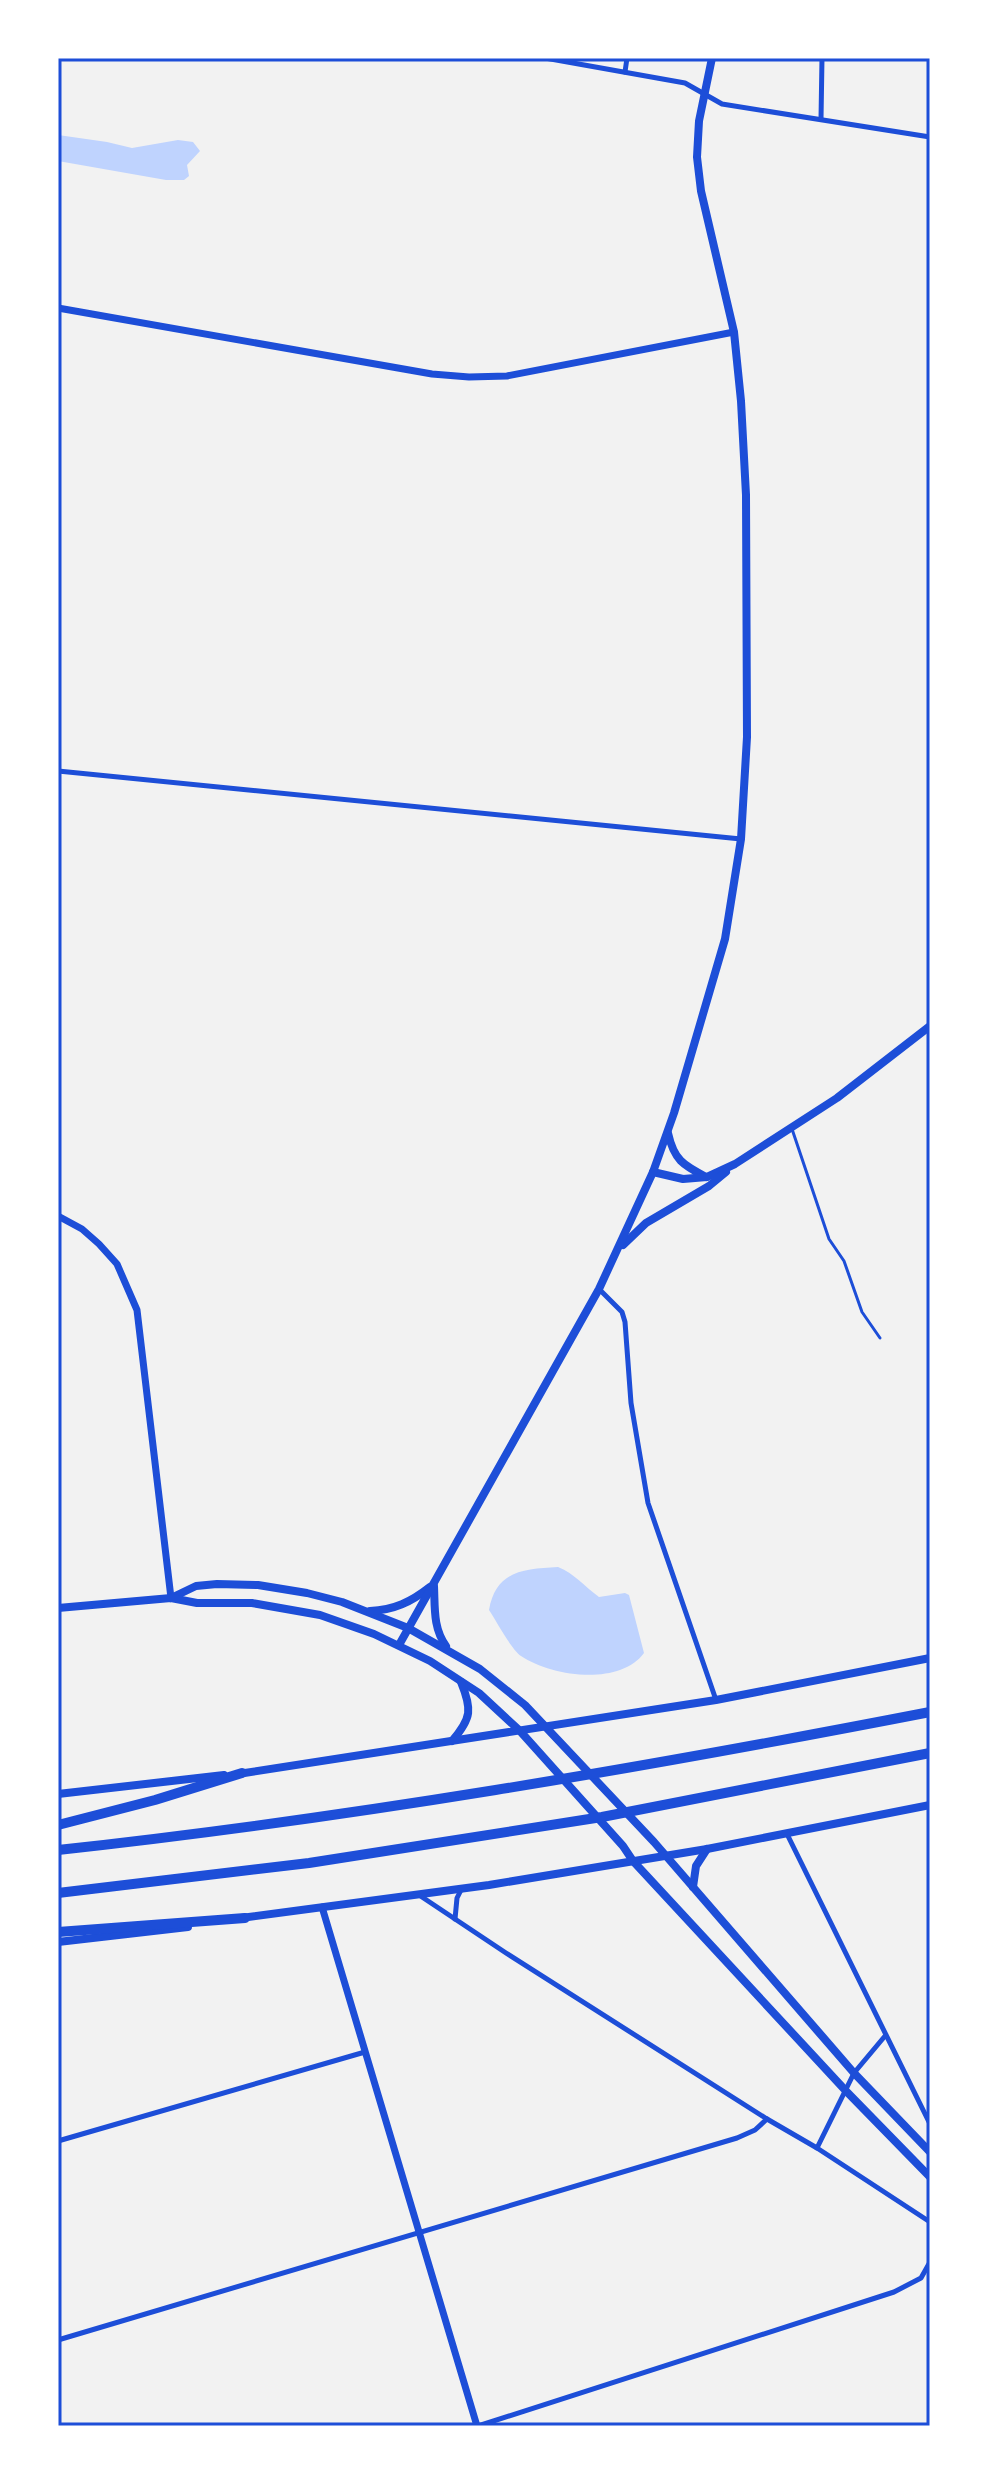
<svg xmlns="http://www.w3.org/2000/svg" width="988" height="2484" viewBox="0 0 988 2484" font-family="Helvetica,sans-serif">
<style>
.water{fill:#bfd3fe}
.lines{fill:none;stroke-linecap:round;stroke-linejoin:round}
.service{stroke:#1d4ed8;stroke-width:3}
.minor{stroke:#1d4ed8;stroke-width:5}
.tertiary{stroke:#1d4ed8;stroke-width:7}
.secondary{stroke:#1d4ed8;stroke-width:8}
.motorway{stroke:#1d4ed8;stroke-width:10}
.neatline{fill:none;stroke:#1d4ed8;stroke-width:3}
</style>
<rect width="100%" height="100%" fill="#f2f2f2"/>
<g class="water">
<polygon points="58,135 107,142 132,148 178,140 193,142 200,151 187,165 189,176 184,180 166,180 58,161"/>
<path d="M558,1567C575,1574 584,1586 599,1597L625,1593L629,1595L644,1653C620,1686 552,1677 521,1656C511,1649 497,1622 489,1610C496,1570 524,1569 558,1567Z"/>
</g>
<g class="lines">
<polyline class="service" points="792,1129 829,1239 844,1261 862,1312 880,1338"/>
<g class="minor">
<polyline points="545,58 685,83 722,104 930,137"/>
<polyline points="625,72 627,58"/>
<polyline points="821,119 822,58"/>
<polyline points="58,771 741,839"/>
<polyline points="599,1289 622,1312 625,1322 631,1403 648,1503 716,1700"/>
<polyline points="787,1834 930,2124"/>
<polyline points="419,1895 506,1953 767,2119 817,2148 930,2222"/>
<polyline points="455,1919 457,1898 461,1890"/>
<polyline points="58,2141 365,2052"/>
<polyline points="817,2148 854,2073 885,2036"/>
<polyline points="58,2340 737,2138 755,2130 767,2119"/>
<polyline points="478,2426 894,2292 921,2278 930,2262"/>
</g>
<g class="tertiary">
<polyline points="58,308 432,374 469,377 507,376 734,332"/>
<polyline points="58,1216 82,1229 99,1244 117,1264 137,1310 171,1598"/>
<polyline points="322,1907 477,2426"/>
</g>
<g class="secondary">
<path d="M668,1133C674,1160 683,1165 706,1177"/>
<polyline points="653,1172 683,1179 707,1177 735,1164 837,1098 930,1026"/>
<polyline points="623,1245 646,1223 709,1186 726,1172"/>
<path d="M434,1586C435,1608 433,1628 446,1646"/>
<polyline points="171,1598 196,1586 217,1584 258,1585 307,1593 342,1602 408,1628 480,1669 525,1705 654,1842 854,2073 930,2152"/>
<polyline points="58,1608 171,1598 197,1603 252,1603 320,1615 374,1634 430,1661 479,1693 520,1731 623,1846 633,1861 846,2091 930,2177"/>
<path d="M370,1611C394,1610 411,1602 430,1587"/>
<polyline points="399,1645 599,1289 653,1172 674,1113 725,939 741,839 747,737 746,495 741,401 734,332 701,191 697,157 699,121 712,58"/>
<path d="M452,1741C472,1718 472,1709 461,1682"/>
<polyline points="238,1774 716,1700 930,1658"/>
<polyline points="58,1794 224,1775"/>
<polyline points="693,1887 696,1866 707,1849"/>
<polyline points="241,1918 489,1885 707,1849 930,1805"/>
<polyline points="58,1942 188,1927"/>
</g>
<g class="motorway">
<polyline points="58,1825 155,1800 242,1773"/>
<path d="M58,1850C351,1818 641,1768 930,1712"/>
<polyline points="58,1893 309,1863 602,1817 930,1753"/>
<polyline points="58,1932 245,1918"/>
</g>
</g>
<rect width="988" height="2484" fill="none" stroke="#ffffff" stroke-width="120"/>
<rect x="60" y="60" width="868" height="2364" class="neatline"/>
</svg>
